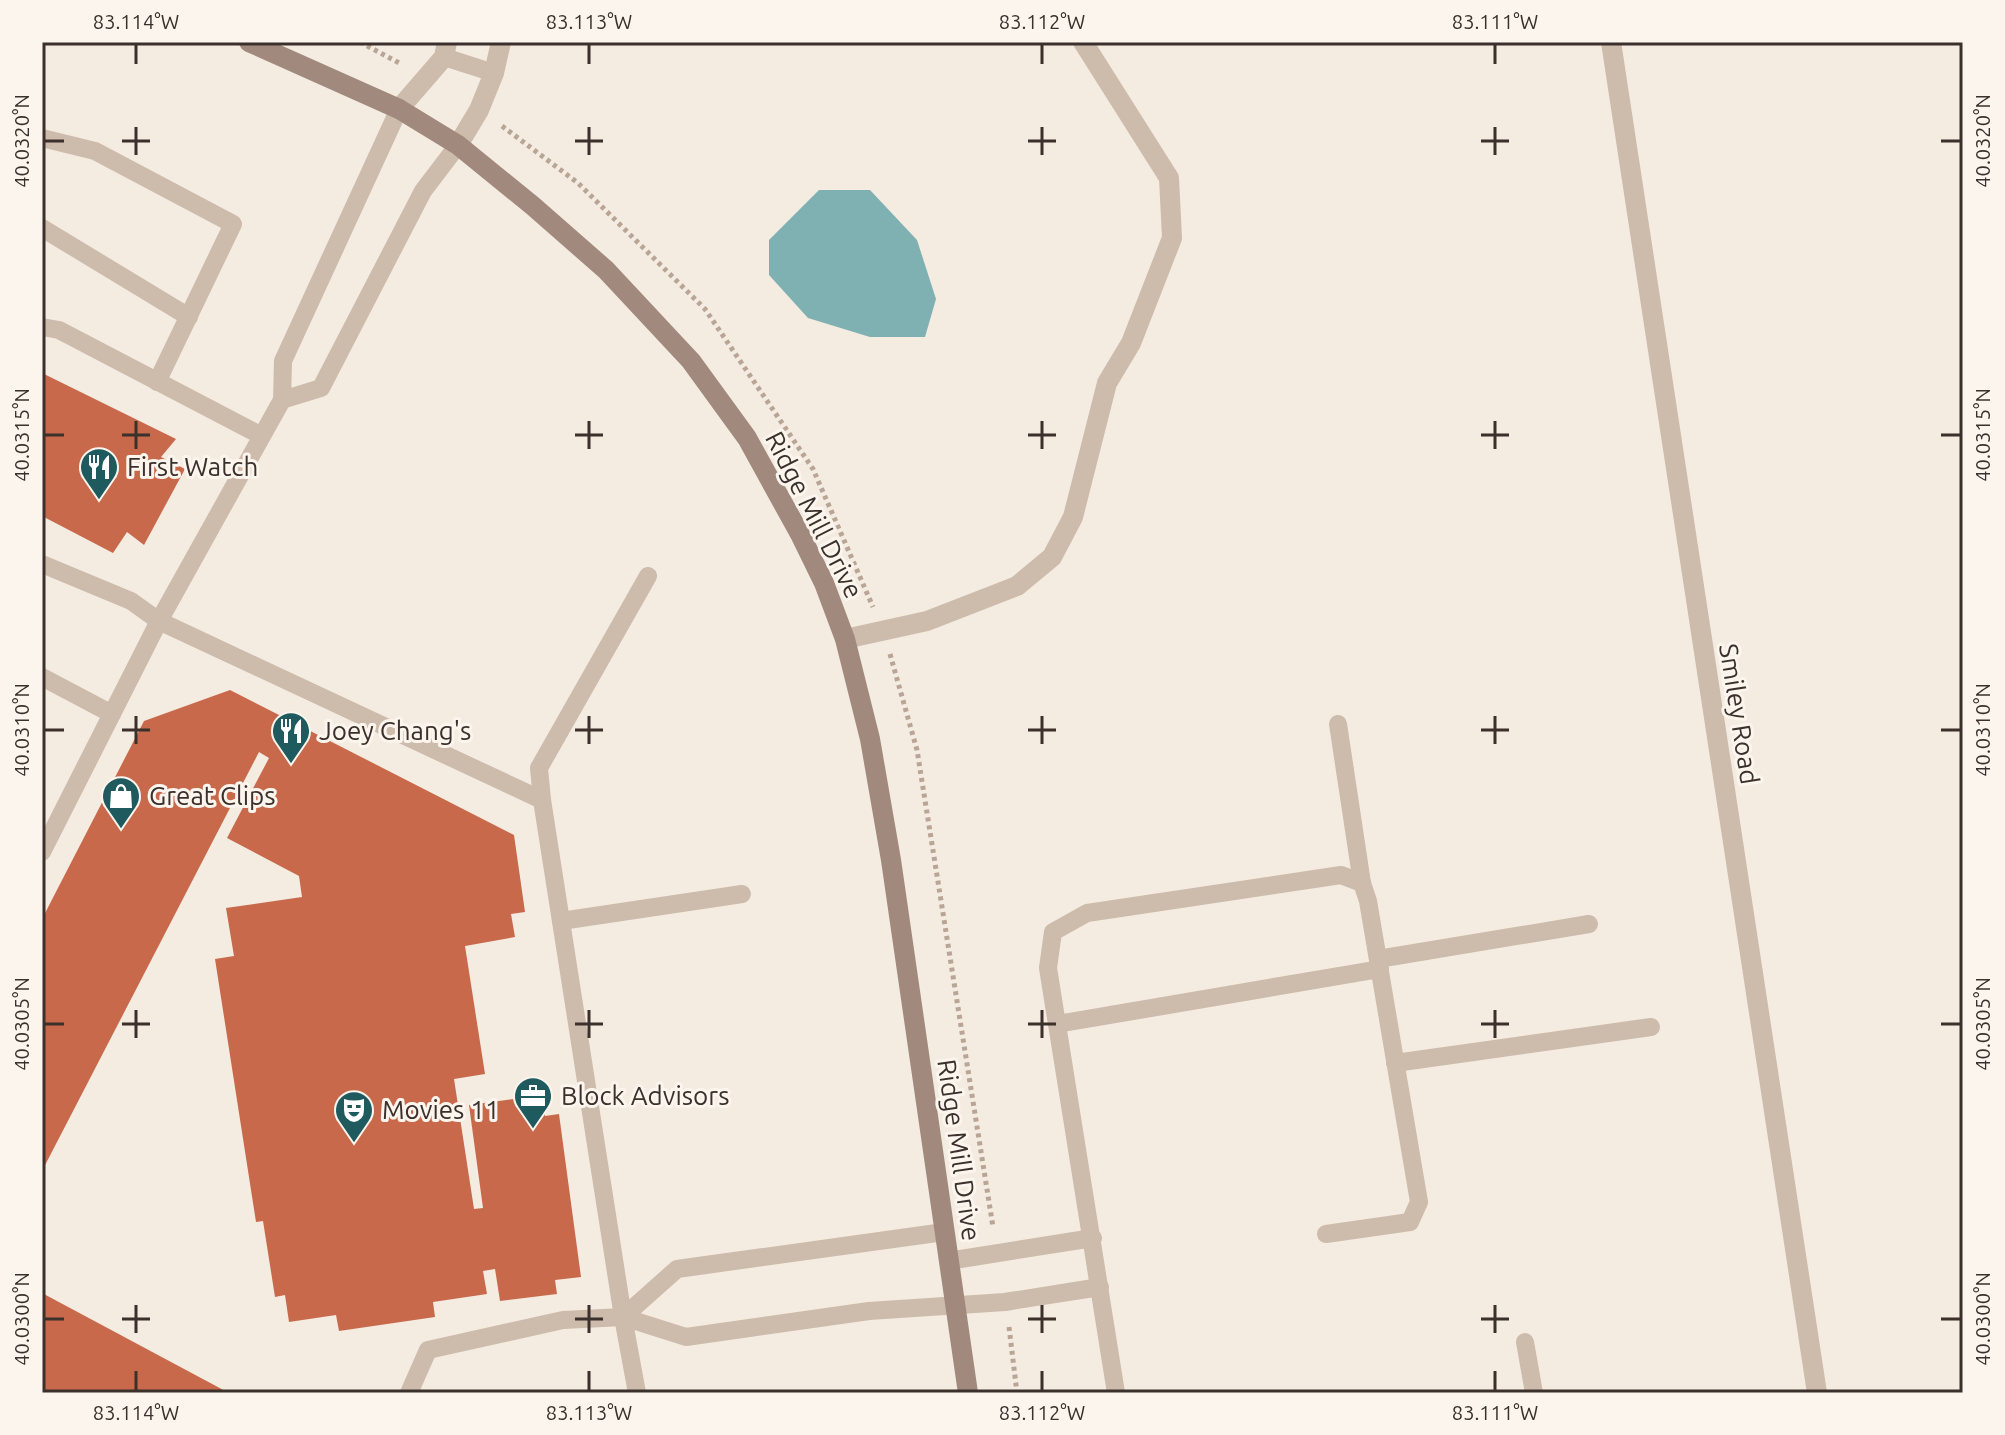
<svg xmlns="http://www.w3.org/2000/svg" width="2005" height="1435" viewBox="0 0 2005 1435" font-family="Ubuntu,sans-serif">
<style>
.water{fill:#7fb0b2}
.building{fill:#c8694b}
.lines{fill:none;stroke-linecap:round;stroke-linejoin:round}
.path{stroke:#b9a596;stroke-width:5;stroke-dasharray:4 4;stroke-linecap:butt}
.lane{stroke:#cdbbac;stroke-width:18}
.street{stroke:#cdbbac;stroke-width:20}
.secondary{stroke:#a18a7d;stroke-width:20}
.ticks{fill:none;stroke:#3b302b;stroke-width:3}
.labels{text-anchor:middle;stroke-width:6;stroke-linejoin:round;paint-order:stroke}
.poi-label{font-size:26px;fill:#3b302b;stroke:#fbf5ee;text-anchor:start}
.street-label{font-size:26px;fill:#3b302b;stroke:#fbf5ee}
.neatline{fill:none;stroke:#3b302b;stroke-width:3}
.ticks-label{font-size:20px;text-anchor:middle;fill:#3b302b}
</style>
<rect width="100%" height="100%" fill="#f4ebe1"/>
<polygon class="water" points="819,190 870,190 917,240 936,299 925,337 870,337 808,318 769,275 769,240"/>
<g class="building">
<polygon points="42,373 176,439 161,457 185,469 144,545 127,532 113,553 42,516"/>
<polygon points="230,690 514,835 525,912 511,914 515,937 465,946 485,1074 454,1079 474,1209 483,1208 469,1105 542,1095 545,1116 559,1114 581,1277 555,1280 557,1294 500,1301 495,1269 483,1271 487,1294 433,1302 435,1317 339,1331 336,1315 289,1322 285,1295 275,1297 263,1221 256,1222 215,959 234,956 226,908 302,897 299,876 227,838 269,758 259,752 42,1171 42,919 144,721"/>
<polygon points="42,1293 229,1393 42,1393"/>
</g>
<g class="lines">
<g class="path">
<polyline points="360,42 401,64"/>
<polyline points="502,126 578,183 705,309 813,469 873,607"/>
<polyline points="890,654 917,750 993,1227"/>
<polyline points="1009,1327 1017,1393"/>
</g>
<g class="lane">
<polyline points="444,57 494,73"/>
<polyline points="42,138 95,151 233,224 157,382"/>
<polyline points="42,228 189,317"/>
<polyline points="42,327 59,330 260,435"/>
<polyline points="282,400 321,388 423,191 458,145"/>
<polyline points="42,564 131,601 159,621 542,800 623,1317 637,1393"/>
<polyline points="42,677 112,714"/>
<polyline points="1338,724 1362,883"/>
<polyline points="542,800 539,768 648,576"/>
<polyline points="42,852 159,621 282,400 283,361 399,109"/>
<polyline points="561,921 742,894"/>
<polyline points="1378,959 1589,924"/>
<polyline points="1057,1024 1380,969"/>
<polyline points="1395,1063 1651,1027"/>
<polyline points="948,1261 1093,1238"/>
<polyline points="623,1317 677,1269 944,1232"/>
<polyline points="1525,1342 1534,1393"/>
<polyline points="409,1393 428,1350 563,1320 623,1317 686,1337 869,1311 1005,1302 1100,1287"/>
<polyline points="1116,1393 1048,968 1053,932 1087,913 1341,875 1362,883 1368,901 1419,1202 1410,1222 1326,1234"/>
</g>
<g class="street">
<polyline points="1611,42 1817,1393"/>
<polyline points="399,109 444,57 447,42"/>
<polyline points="458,145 479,110 494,73 501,42"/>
<polyline points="845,639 927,621 1017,586 1052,557 1073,517 1107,383 1131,343 1172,238 1169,178 1083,42"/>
</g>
<polyline class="secondary" points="249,42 399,109 458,145 533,206 606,270 691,361 747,438 801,536 824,583 845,639 870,739 891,860 968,1393"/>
</g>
<path class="ticks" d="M136,44V64M589,44V64M1042,44V64M1495,44V64M136,127V155M589,127V155M1042,127V155M1495,127V155M44,141H64M122,141H150M575,141H603M1028,141H1056M1481,141H1509M1941,141H1961M136,421V449M589,421V449M1042,421V449M1495,421V449M44,435H64M122,435H150M575,435H603M1028,435H1056M1481,435H1509M1941,435H1961M136,716V744M589,716V744M1042,716V744M1495,716V744M44,730H64M122,730H150M575,730H603M1028,730H1056M1481,730H1509M1941,730H1961M136,1010V1038M589,1010V1038M1042,1010V1038M1495,1010V1038M44,1024H64M122,1024H150M575,1024H603M1028,1024H1056M1481,1024H1509M1941,1024H1961M136,1305V1333M589,1305V1333M1042,1305V1333M1495,1305V1333M44,1319H64M122,1319H150M575,1319H603M1028,1319H1056M1481,1319H1509M1941,1319H1961M136,1371V1391M589,1371V1391M1042,1371V1391M1495,1371V1391"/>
<defs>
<symbol id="restaurant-pin" viewBox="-11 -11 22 30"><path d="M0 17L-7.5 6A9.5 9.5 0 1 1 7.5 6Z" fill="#1f5a5e" stroke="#fbf5ee"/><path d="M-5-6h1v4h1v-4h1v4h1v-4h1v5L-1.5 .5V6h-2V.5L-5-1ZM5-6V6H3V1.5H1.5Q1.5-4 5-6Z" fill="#fff"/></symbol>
<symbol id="shop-pin" viewBox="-11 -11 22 30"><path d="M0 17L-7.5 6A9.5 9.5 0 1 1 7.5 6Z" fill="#1f5a5e" stroke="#fbf5ee"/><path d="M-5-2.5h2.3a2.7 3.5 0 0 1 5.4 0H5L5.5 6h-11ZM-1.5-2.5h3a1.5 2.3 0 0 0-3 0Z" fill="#fff"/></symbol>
<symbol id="office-pin" viewBox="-11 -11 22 30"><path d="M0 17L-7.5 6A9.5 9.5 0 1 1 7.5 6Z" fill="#1f5a5e" stroke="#fbf5ee"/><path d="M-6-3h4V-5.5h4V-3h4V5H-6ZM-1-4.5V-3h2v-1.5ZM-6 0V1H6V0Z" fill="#fff"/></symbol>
<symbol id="theatre-pin" viewBox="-11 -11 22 30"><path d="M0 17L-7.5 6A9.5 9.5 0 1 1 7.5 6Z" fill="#1f5a5e" stroke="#fbf5ee"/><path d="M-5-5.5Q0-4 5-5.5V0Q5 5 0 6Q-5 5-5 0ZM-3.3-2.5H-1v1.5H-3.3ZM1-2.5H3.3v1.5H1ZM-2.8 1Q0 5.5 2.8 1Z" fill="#fff"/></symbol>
</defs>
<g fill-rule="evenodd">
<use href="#restaurant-pin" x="77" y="445" width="44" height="60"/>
<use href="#restaurant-pin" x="269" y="709" width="44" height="60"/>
<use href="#shop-pin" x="99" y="774" width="44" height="60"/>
<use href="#office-pin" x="511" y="1074" width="44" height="60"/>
<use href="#theatre-pin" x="332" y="1088" width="44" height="60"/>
</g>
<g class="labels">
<g class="poi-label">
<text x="127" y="476">First Watch</text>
<text x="319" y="740">Joey Chang's</text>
<text x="149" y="805">Great Clips</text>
<text x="561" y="1105">Block Advisors</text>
<text x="382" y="1119">Movies 11</text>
</g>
<g class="street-label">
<text transform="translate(814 515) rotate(63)" y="9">Ridge Mill Drive</text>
<text transform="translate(1739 714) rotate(81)" y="9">Smiley Road</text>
<text transform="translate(959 1150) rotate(82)" y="9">Ridge Mill Drive</text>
</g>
</g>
<rect width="2005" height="1435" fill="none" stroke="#fbf5ee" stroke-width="88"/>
<rect x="44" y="44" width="1917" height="1347" class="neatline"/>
<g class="ticks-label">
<text x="136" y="29">83.114°W</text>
<text x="589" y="29">83.113°W</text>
<text x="1042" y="29">83.112°W</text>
<text x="1495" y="29">83.111°W</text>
<text transform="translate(22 141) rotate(-90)" y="7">40.0320°N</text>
<text transform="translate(1983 141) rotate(-90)" y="7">40.0320°N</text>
<text transform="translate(22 435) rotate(-90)" y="7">40.0315°N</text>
<text transform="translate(1983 435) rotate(-90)" y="7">40.0315°N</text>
<text transform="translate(22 730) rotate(-90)" y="7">40.0310°N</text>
<text transform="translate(1983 730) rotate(-90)" y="7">40.0310°N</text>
<text transform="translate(22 1024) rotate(-90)" y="7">40.0305°N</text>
<text transform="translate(1983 1024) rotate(-90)" y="7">40.0305°N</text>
<text transform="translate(22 1319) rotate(-90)" y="7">40.0300°N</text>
<text transform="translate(1983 1319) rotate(-90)" y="7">40.0300°N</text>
<text x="136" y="1420">83.114°W</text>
<text x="589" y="1420">83.113°W</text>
<text x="1042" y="1420">83.112°W</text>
<text x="1495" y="1420">83.111°W</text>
</g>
</svg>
